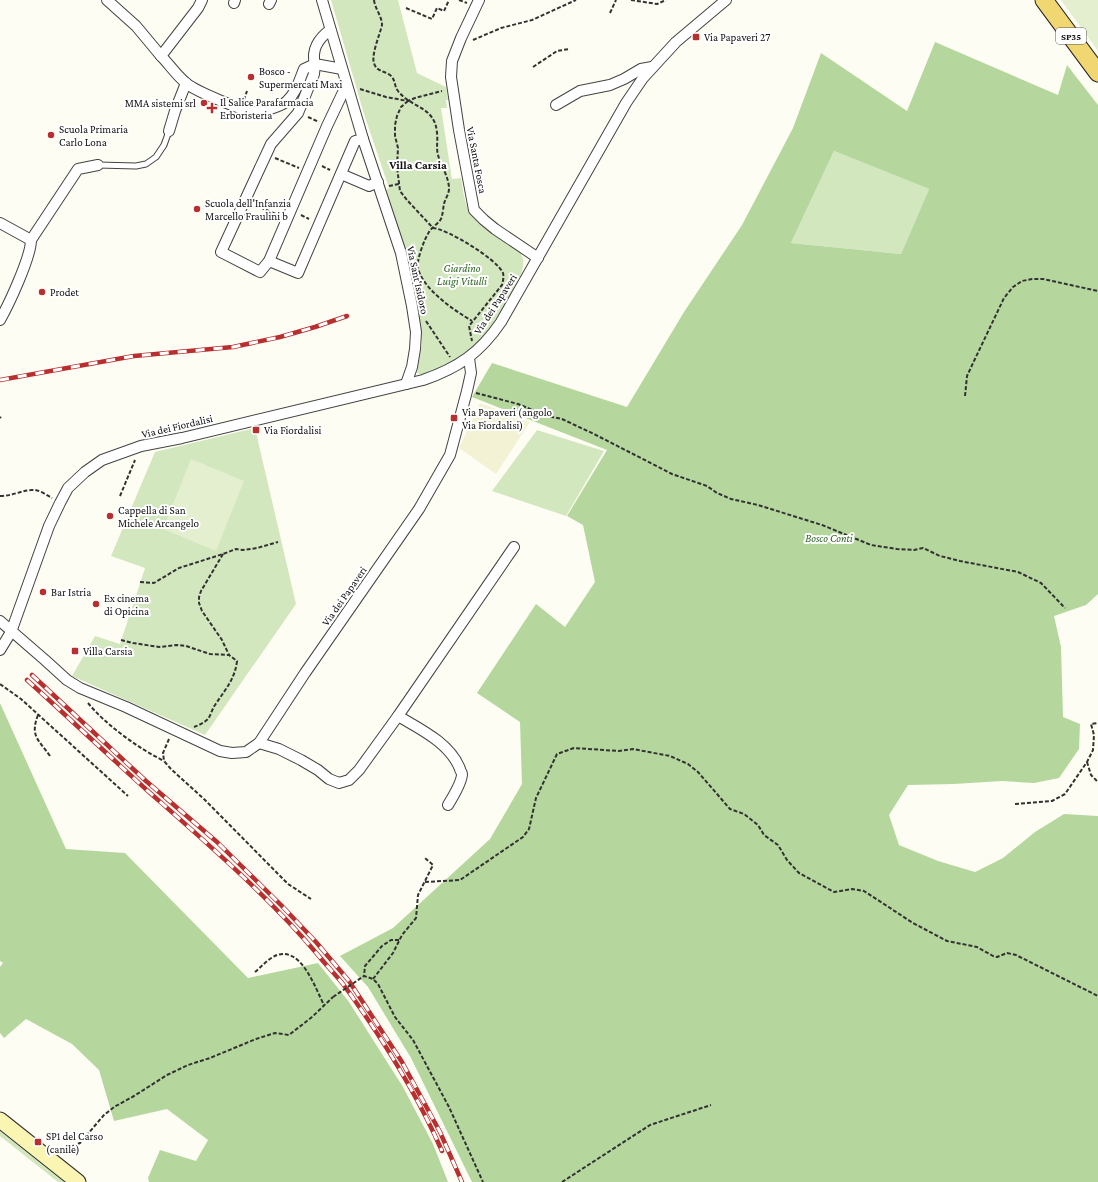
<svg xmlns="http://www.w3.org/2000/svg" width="1098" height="1182" viewBox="0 0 1098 1182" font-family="'Crimson Pro',serif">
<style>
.farmland{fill:#f3f2d4}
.green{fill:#d2e7be}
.forest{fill:#b5d79e;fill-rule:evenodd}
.pitch{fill:#e3efcf}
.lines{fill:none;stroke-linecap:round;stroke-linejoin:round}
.service-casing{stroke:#434343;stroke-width:7}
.minor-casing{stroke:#434343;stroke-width:12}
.secondary-casing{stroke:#323232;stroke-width:17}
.primary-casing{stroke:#212121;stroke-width:19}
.path{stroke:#323232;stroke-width:2;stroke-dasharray:4 2;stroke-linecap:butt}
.service{stroke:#fff;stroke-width:5}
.minor{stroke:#fff;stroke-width:10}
.secondary{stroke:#faf5b2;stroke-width:15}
.primary{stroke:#f0d771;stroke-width:17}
.rail-casing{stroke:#b82f30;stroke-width:4.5}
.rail{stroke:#fff;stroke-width:3;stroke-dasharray:9;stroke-linecap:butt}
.path-bridge{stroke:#323232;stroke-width:2;stroke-dasharray:4 2;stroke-linecap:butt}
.poi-dot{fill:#b82f30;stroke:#fff;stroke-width:1.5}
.labels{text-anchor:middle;stroke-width:4;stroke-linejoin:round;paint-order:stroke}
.shield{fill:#fff;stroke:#585858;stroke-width:1}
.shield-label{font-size:10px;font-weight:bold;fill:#101010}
.poi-label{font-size:11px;fill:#101010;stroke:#fff;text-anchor:start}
.street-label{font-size:11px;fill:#101010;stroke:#fff}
.park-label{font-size:11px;font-style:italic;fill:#2e6423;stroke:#fff}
.neighbourhood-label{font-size:12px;font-weight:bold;fill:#101010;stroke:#fff}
</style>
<rect width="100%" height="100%" fill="#fefdf3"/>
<polygon class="farmland" points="480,403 530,422 496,474 459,448"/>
<g class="green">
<path d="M331,0H398L417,73L446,87L448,100H446L447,108H441L452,179L461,178C463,189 464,204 471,214C483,231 504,240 520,252C523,257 524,261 523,266C521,285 486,336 472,349C460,359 446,367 432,371C427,373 422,376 417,373L422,344L421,331L405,249L386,190L389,188L364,114Z"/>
<polygon points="834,151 929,189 901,254 791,243"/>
<polygon points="255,428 296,604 205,735 72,676 95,636 120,644 145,568 111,556 155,452"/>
<polygon points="537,430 604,451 566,516 492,491"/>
<polygon points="0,1130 66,1182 58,1182 0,1136"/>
</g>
<g class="forest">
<path d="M935,42L1058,95L1067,65L1098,105V594L1086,605L1054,616L1061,647L1063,717L1080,724L1079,749L1059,778L1034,783L1002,781L954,784L908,785L889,815L899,845L938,861L975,872L1003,858L1035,832L1064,814L1098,816V1182H472L411,1058L368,987L340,956L393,928L490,839L522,784L520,722L477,693L536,604L565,627L595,582L583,525L567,516L607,450L472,397L492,363L627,407L684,312L742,225L793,128L821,53L907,111ZM834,151L929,189L901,254L791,243Z"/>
<polygon points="0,703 66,849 125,853 248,978 318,963 349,1002 403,1087 433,1144 448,1182 149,1182 148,1178 160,1150 196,1161 208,1140 167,1109 114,1121 99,1070 72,1044 26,1019 4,1038 0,1033 0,967 3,963 0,961"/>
</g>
<g class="pitch">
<polygon points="1061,0 1098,0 1098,51"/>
<polygon points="191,459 244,481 216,551 163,529"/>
</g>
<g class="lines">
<defs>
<polyline id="service" points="98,165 136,166 146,164 156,157 164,145 169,131"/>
<g id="minor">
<polyline points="107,0 136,26 161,56"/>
<path d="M202,0L198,8L161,56C169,64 177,76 186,83C195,91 245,112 256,112C263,112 282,106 287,101C296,93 299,81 304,69L315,64L314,74L298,113L271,144L221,252L260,272L269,261L327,126L346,86"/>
<polyline points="322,0 363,139 401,253 412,306 416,332 415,349 412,367 406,384"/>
<polyline points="479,0 461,38 452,61 451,77 459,130 474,210 484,220 495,229 538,258"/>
<polyline points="234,3 235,0"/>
<polyline points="269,4 271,0"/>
<path d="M330,30C319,38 311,50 315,64L342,69"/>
<polyline points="556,105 580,91 610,85 624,79 641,69 652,67"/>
<polyline points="169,131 175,111 186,83"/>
<polyline points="341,174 369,186 378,182"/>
<polyline points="0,223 31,240"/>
<polyline points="269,261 298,273 355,141 363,139"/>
<path d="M0,320C9,304 31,257 31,240L78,169L98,165"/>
<polyline points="0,621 45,660 67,680 80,688 126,707 220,751 232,753 246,752 259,743 305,673 419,509 450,455 467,391 471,373 469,358"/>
<path d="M0,650L11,632L49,526L60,503L68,488L85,472L102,460L141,446L182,438L423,380C458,368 480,353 501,322L626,103L643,78L676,42L726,0"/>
<path d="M398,716C420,729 450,743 460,769C460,771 462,772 462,774C462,783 452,798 448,805"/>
<polyline points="259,743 279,749 301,760 318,770 329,779 339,783 349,780 359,770 398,716 514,547"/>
</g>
<polyline id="secondary" points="0,1120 78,1182"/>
<polyline id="primary" points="1044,0 1098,73"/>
</defs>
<use href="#service" class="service-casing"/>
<use href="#minor" class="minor-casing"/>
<use href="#secondary" class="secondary-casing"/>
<use href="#primary" class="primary-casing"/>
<g class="path">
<path d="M374,0C375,9 382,16 382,25C380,34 371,55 374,63C376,71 384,71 390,75C396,80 394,86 398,91C411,108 435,106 437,133C438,140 436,148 438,155C441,166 449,177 449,189C449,194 445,199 444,204C443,208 443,214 441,219C438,224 432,227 429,232C424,240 416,261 418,269C425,291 454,310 472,321"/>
<polyline points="459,0 467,3"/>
<polyline points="631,0 657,4 666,0"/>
<polyline points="406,8 432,19 437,8 444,11 449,0"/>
<polyline points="610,13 616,0"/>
<polyline points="473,40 501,28 532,20 576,0"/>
<polyline points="533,67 557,51 569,49"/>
<polyline points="360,89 386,97 408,101 415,98 442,91"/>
<polyline points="244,100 247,91"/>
<path d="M408,101L401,107L397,116L395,125V136L398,148L397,167L400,191L407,200L433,228C447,229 497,259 503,273C504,277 503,281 502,285L469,326L472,341"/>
<polyline points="308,117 319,122"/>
<polyline points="275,158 299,168"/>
<polyline points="322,166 330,170"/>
<polyline points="389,186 399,184"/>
<polyline points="255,205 278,215"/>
<polyline points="301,215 309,219"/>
<polyline points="426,321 450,357"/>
<polyline points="476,393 518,404 547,416 562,419 594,434 672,474 707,486 717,493 731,499 758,505 822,525 871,545 897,549 914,550 923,548 940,556 960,561 1018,572 1041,583 1065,608"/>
<polyline points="965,396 967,376 974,361 1004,298 1013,287 1022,281 1032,279 1043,279 1098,291"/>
<polyline points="0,417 1,418"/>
<path d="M0,496C12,496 20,491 31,490C39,489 46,495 52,498"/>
<polyline points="120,496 135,460"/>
<polyline points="223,554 201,591 199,597 199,603 202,611 222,640 229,655"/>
<polyline points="140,582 154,583 179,568 223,554 236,549 243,550 257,548 278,542"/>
<path d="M121,640L133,643L159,647L177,645L186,646L210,654L229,655L237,661C235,679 225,690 215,705C212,709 211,715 208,719C204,723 199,725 194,727"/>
<polyline points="0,684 21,699 128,796"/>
<path d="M88,703C106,725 138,748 164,761"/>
<path d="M38,715C30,736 38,739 50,756"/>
<polyline points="169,739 163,753 164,761 171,769 205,800 288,884 311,899"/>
<polyline points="1087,762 1091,775 1098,782"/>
<polyline points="1015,804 1052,801 1065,794 1087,762 1093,750 1094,735 1091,724 1098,723"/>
<polyline points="425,882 460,880 523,837 529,829 536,798 557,754 574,748 619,751 633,749 670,756 688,764 698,772 730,809 744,814 758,825 764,835 778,845 787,860 799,873 834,892 852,889 864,891 913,923 947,941 977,947 993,956 997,957 1007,953 1016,955 1098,996"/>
<polyline points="399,940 391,940 382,946 365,966 364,976 373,979 378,984 395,1017 413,1040 449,1107 483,1182"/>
<path d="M255,972C261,967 269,958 277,955C302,947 315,988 324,1005"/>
<polyline points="373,979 393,953 402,935 416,918 418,895 433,865 425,858"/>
<polyline points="61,1151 80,1143 104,1115 114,1107 134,1096 167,1075 188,1065 210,1058 256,1039 275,1033 289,1035 312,1017 333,997"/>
<polyline points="562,1182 650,1125 711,1105"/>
</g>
<use href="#service" class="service"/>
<use href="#minor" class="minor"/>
<use href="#secondary" class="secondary"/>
<use href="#primary" class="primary"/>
<defs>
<g id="rail">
<polyline points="0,380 134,356 233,347 280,337 315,327 347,316"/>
<polyline points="32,675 146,781 217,842 281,905 316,942 349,981 402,1062 440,1132 462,1182"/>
<path d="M27,680C68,717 108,755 149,792C208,844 267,895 318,955C326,965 335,974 343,984C381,1036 416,1092 442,1151"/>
</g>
</defs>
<use href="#rail" class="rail-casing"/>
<use href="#rail" class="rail"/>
<polyline class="path-bridge" points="333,997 364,976"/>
</g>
<g class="poi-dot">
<rect x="692" y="33" width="8" height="8" rx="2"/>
<circle cx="251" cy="77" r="4"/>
<circle cx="204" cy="103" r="4"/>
<path d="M210 102h4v4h4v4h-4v4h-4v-4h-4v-4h4z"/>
<circle cx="51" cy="135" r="4"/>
<circle cx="197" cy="209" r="4"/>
<circle cx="42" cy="292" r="4"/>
<rect x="450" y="414" width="8" height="8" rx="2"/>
<rect x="252" y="426" width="8" height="8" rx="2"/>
<circle cx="110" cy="516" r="4"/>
<circle cx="43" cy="592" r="4"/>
<circle cx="96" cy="604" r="4"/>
<rect x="71" y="647" width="8" height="8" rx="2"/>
<rect x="34" y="1138" width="8" height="8" rx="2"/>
</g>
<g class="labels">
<rect class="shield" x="1056" y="28" width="30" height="16" rx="3"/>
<g class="shield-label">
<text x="1071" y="40">SP35</text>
</g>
<g class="poi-label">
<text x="704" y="41">Via Papaveri 27</text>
<text x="259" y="75">Bosco -<tspan x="259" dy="13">Supermercati Maxi</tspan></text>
<text x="220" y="106">Il Salice Parafarmacia<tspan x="220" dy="13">Erboristeria</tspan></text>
<text x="196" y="107" text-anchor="end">MMA sistemi srl</text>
<text x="59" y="133">Scuola Primaria<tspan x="59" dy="13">Carlo Lona</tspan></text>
<text x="205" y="207">Scuola dell'Infanzia<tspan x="205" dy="13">Marcello Fraulini b</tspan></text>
<text x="50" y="296">Prodet</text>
<text x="462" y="416">Via Papaveri (angolo<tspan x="462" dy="13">Via Fiordalisi)</tspan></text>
<text x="264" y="434">Via Fiordalisi</text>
<text x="118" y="514">Cappella di San<tspan x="118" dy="13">Michele Arcangelo</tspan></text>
<text x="51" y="596">Bar Istria</text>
<text x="104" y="602">Ex cinema<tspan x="104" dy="13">di Opicina</tspan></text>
<text x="83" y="655">Villa Carsia</text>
<text x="46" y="1140">SP1 del Carso<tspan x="46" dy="13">(canile)</tspan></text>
</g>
<g class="street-label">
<text transform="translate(477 160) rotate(79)" y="4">Via Santa Fosca</text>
<text transform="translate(418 280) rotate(78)" y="4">Via Sant'Isidoro</text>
<text transform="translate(495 304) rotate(-57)" y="4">Via dei Papaveri</text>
<text transform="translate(177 426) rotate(-13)" y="4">Via dei Fiordalisi</text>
<text transform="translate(344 596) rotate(-55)" y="4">Via dei Papaveri</text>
</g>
<g class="park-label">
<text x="462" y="272">Giardino<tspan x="462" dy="13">Luigi Vitulli</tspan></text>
<text x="829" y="542">Bosco Conti</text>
</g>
<g class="neighbourhood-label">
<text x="418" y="169">Villa Carsia</text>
</g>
</g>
</svg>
